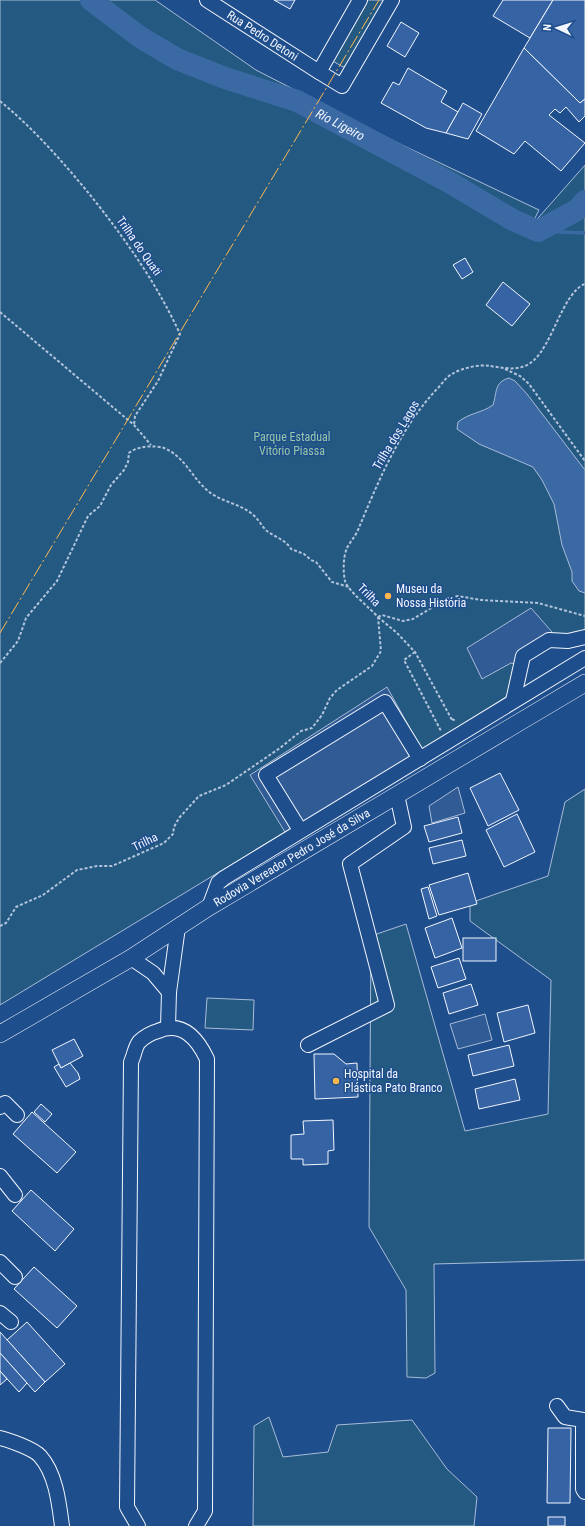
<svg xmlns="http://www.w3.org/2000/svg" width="585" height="1526" viewBox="0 0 585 1526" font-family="'Roboto Condensed',sans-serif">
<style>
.green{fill:#245a82;stroke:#a8bbd7}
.parking{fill:#305b95;stroke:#a8bbd7}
.water{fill:#3b69a3;stroke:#a8bbd7}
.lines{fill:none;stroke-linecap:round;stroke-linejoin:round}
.stream{stroke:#3b69a3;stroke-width:3.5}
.river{stroke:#3b69a3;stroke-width:22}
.building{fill:#3563a3;stroke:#f2f6ff}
.minor-casing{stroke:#f2f6ff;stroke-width:16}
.major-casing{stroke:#f2f6ff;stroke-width:18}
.path{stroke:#b3c4dc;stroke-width:2;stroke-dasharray:3 2;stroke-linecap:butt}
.minor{stroke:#1f4e8c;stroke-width:14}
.major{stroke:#1f4e8c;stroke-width:17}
.power{stroke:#ffb74d;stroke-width:1;stroke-dasharray:14 3 2 3;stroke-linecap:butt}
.poi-dot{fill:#ffb74d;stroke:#1f4e8c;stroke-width:1.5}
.labels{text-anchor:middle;stroke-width:3;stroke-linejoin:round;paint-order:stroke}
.street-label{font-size:12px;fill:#f2f6ff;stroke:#1f4e8c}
.park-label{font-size:12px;fill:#97c8a6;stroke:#1f4e8c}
.poi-label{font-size:12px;fill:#f2f6ff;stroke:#1f4e8c;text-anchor:start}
.water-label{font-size:13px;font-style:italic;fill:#f2f6ff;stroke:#1f4e8c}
</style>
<rect width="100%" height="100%" fill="#1f4e8c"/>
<g class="green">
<polygon points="0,0 155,0 256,70 400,144 539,210 531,226 585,165 585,631 570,635 524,663 518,689 423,752 285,832 0,1005"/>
<polygon points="363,0 388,0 351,63 343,67 331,60"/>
<polygon points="585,789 585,1260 434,1264 435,1373 426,1378 407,1377 406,1290 369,1227 371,936 406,924 465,1131 548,1114 551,980 470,921 470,903 548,876 565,802"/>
<polygon points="207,998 254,1000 253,1030 205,1028"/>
<polygon points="269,1417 283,1457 328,1452 337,1425 412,1420 447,1469 477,1497 474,1526 253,1526 254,1426"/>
</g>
<g class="parking">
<polygon points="531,608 559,640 519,665 511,663 482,679 467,648"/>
<polygon points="387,687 423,752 285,832 250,775"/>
<polygon points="458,787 465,813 432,823 429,806"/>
<polygon points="485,1014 492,1040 458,1049 450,1024"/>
</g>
<path class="water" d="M509,378L515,381L527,394L585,470V593L579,591L572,581V572L562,545L554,504L542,480L533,467L479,444L457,429L458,422C469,413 482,413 493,405C497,393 494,382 509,378Z"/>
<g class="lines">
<polyline class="stream" points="538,231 585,233"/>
<path class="river" id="s1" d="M91,0L140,37L177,59L225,78L297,101L449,182L513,220L538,231L577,210L585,201"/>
</g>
<g class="building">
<polygon points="274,0 295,0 290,9"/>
<polygon points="503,0 553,0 530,38 493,16"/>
<polygon points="553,0 585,0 585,99 580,103 524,48"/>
<polygon points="401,22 419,33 405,57 387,46"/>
<polygon points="524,48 580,103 585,99 585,116 579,122 566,107 560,113 555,109 549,115 585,143 561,171 525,141 514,154 476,131"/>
<polygon points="408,68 447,91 441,102 458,112 446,133 426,128 381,103 393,82 399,85"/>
<polygon points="463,103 482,114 468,139 446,133"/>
<polygon points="465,258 473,272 462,279 453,265"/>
<polygon points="503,282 530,304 512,326 486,305"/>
<polygon points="500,773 519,810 488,826 470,788"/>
<polygon points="517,814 535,852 504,867 486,830"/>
<polygon points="458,817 462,833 429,842 424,826"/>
<polygon points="462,840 466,856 433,864 429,848"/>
<polygon points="468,873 477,904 439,915 429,885"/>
<polygon points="428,887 437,916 429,919 421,889"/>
<polygon points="452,918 462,948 435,958 425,928"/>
<rect x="463" y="938" width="33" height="23"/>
<polygon points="459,958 466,979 438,988 431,967"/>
<polygon points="471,984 478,1005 449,1014 443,993"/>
<polygon points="528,1005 535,1033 504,1042 497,1013"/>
<polygon points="74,1039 83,1056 61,1068 52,1050"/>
<polygon points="509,1045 514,1066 473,1076 468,1055"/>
<polygon points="314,1054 334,1054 346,1064 357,1063 358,1097 315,1099"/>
<polygon points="70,1063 78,1073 80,1079 66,1087 54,1067 59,1064 61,1068"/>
<polygon points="515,1079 520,1100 479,1109 475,1089"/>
<polygon points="41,1104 52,1114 45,1122 34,1112"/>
<polygon points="32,1112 76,1152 57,1173 13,1134"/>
<polygon points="333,1120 334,1150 328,1151 328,1164 303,1165 303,1159 291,1159 291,1135 304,1134 303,1121"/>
<polygon points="31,1190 74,1229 55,1251 12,1211"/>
<polygon points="34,1267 77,1306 57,1328 14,1289"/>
<polygon points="27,1322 65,1364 45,1382 7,1340"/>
<polygon points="0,1332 45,1382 35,1392 0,1353"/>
<polygon points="0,1353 27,1383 19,1392 0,1371"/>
<polygon points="0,1371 7,1379 0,1385"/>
<polygon points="548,1428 571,1428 570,1503 547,1503"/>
<rect x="548" y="1517" width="17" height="9"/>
</g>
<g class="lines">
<defs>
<g id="minor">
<path id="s2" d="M207,0L319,72"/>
<polyline points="360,0 319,72 342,86 392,0"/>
<polyline points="513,701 523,656 549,640 568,641 585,637"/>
<polyline points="300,830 266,775 385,702 420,759"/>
<polyline points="209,907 218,883 224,878 585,658"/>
<polyline points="131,958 153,973 169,992"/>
<polyline points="168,1027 169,992 178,927"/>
<polyline points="308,1045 387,1005 350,864 404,827 397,795"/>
<polyline points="0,1107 5,1103 17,1115"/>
<polyline points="0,1176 15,1195"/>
<polyline points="0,1262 15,1277"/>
<polyline points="0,1313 11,1322"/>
<polyline points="557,1406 565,1417 583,1420 583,1489 585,1492"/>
<path d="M0,1438C9,1440 34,1449 40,1456C56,1474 59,1503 62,1526"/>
<path d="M138,1526L127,1507L131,1062C134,1056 135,1047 139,1042C144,1037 151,1033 158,1031C182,1021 197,1038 207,1059L205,1511L196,1526"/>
</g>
<g id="major">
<path id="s3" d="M0,1034L131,958L209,907L585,683"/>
</g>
</defs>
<use href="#minor" class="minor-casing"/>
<use href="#major" class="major-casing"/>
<g class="path">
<path d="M0,101C34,129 63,162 91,196C126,240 157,284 180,334L158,381L135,416L134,425"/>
<polyline points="0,312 134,425 151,445"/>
<polyline points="505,369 520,376 529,384 585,461"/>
<polyline points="378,617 382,615 403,621 413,619 448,598 458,596 481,600 538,603 585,616"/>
<polyline points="378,617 397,633 415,652 452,720"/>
<polyline points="415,652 404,660 441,731"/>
<path d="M0,663L18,641L26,618L57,581L88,516L100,506L111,485L124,470L128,462L129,453C137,446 155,445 164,448C186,457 193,481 212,494C224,502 239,504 251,513C258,518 262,527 267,531C275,537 286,540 291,549L304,554L311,560L316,562L332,582L349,587"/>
<polyline points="452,719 456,721"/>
<path d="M0,926L6,923L16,907L43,895L77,870L97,866H112L164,843L173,834L174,827L179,818L199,796L226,785L280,748L301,731L312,728L322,715L330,698L337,690L372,666L381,651L378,617C371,609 347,590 345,581C343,572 343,557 347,548C350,542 355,537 358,530C378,482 400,428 437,389C442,384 446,377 452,374C462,368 479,364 490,366C505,368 520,372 533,361C553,344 563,292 585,284"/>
</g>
<use href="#minor" class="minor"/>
<use href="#major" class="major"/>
<polyline class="power" points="0,633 379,0"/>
</g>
<g class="poi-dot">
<circle cx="388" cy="596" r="4"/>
<circle cx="336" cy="1081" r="4"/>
</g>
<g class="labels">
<g class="street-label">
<text dy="4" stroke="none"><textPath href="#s2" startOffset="66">Rua Pedro Detoni</textPath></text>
<text transform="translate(139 246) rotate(55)" y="4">Trilha do Quati</text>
<text transform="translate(396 435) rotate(-59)" y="4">Trilha dos Lagos</text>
<text transform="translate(369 595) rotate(45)" y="4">Trilha</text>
<text transform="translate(145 842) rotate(-26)" y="4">Trilha</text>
<text dy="4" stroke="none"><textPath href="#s3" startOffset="341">Rodovia Vereador Pedro José da Silva</textPath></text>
</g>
<g class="park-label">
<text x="292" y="441">Parque Estadual<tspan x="292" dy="14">Vitório Piassa</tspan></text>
</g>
<g class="poi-label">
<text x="396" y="593">Museu da<tspan x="396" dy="14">Nossa História</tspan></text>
<text x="344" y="1078">Hospital da<tspan x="344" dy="14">Plástica Pato Branco</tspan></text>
</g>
<g class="water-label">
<text dy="5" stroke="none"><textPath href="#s1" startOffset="281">Rio Ligeiro</textPath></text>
</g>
</g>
<g transform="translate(557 28) rotate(274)" stroke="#1f4e8c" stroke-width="3" paint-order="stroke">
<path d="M0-3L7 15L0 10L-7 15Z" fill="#f2f6ff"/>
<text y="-6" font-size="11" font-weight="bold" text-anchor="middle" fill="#f2f6ff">N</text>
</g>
</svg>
